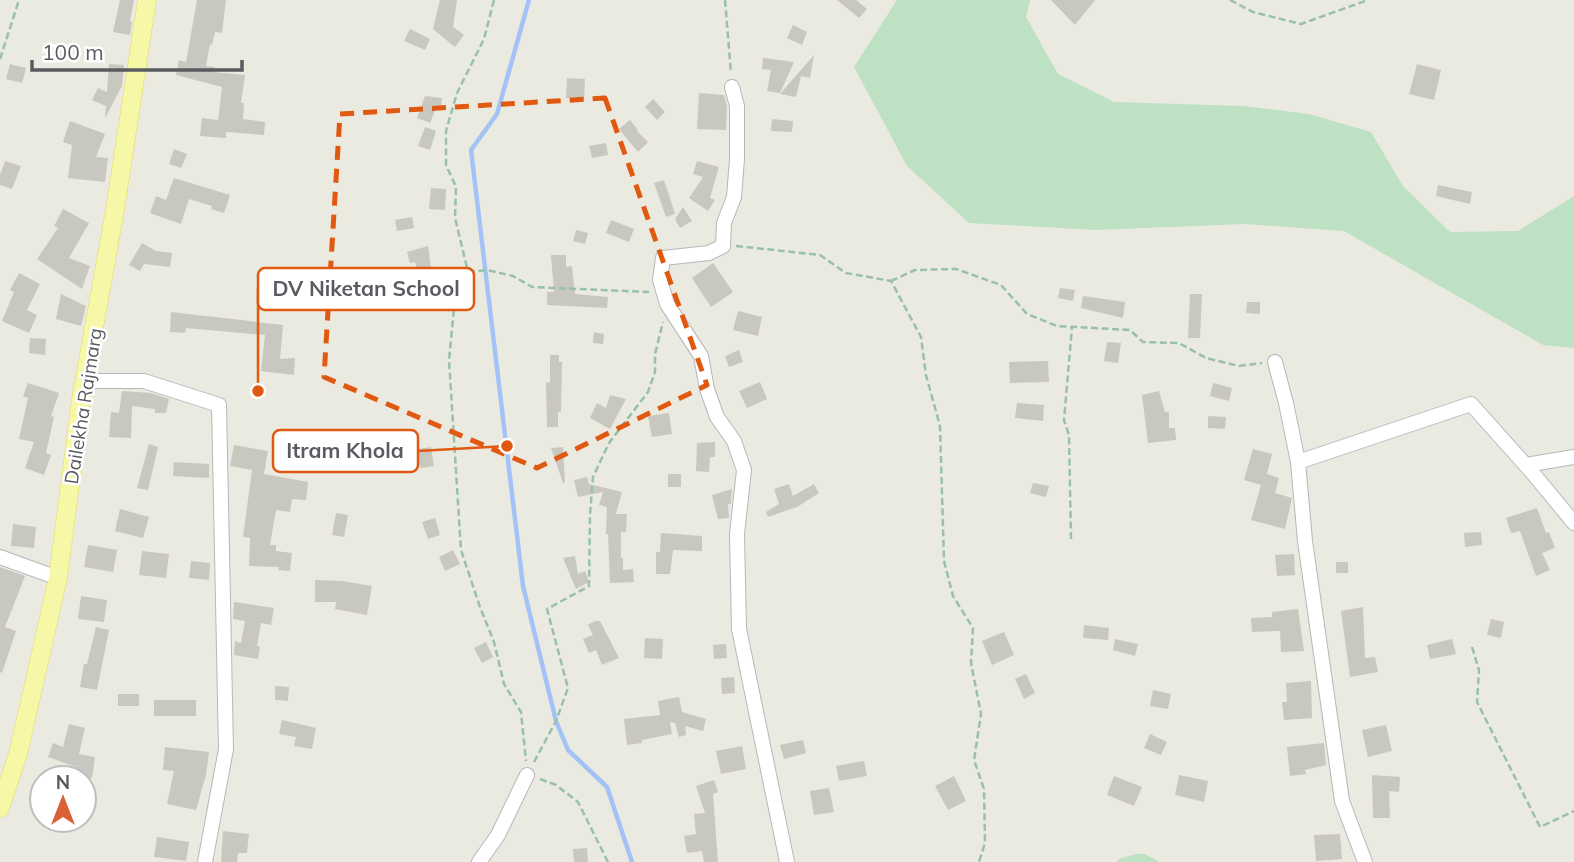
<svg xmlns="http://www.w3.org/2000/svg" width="1574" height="862" viewBox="0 0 1574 862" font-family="Mulish,sans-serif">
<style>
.green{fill:#bee1c4}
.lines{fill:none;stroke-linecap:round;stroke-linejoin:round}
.stream{stroke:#a3c3f7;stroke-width:4.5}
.building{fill:#c8c7c0}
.minor-casing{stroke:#b6b7bc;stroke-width:16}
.major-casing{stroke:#e5d85f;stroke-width:19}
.path{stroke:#98c0ab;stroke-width:2.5;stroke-dasharray:7 3.5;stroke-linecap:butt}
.minor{stroke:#fff;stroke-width:14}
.major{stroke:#f6f8a8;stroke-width:18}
.marked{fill:none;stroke:#e15910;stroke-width:5;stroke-dasharray:14 9;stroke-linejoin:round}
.labels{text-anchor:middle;stroke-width:5;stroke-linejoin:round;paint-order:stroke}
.street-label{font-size:19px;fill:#595b60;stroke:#fff}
.leader{fill:none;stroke:#e15910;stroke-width:2.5}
.callout-dot{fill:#e15910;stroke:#fff;stroke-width:2.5}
.callout{fill:#fff;stroke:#e15910;stroke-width:2.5}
.callout-label{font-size:21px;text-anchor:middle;font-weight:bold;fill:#595b60}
</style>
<rect width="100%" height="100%" fill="#ebeae0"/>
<g class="green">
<polygon points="897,0 1030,0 1026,17 1058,74 1114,102 1243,106 1309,114 1371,132 1403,186 1450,232 1518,231 1574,196 1574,348 1543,345 1344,231 1245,224 1095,230 969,223 907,166 854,67"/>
<polygon points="1136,854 1145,854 1159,862 1117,862 1119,859"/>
</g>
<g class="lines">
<polyline class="stream" points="529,0 497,114 471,150 523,586 556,721 568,750 607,787 632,862"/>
</g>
<g class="building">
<polygon points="120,0 134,0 130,21 132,21 130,35 113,32"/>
<polygon points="197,0 226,0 222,33 215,32 212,45 210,44 206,66 214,67 213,72 245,75 241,103 244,103 243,119 265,122 264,135 226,132 226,138 200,136 202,118 218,120 222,87 176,75 179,60 186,62"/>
<polygon points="440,0 457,0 453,27 464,35 455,47 433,29"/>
<polygon points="837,0 856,0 867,9 859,18"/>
<polygon points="1051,0 1095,0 1075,25"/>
<polygon points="793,25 807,32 802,45 787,38"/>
<polygon points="410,29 430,39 425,50 404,41"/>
<polygon points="814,55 810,78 801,76 796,97 780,94"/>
<polygon points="763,58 794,62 780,93 767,91 771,70 762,69"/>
<polygon points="10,64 26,68 22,83 6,79"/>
<polygon points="109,64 124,65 122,86 105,118 106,106 92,100 98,88 107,92"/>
<polygon points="1417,64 1441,70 1434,100 1409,94"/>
<polygon points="567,78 585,79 584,99 566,98"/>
<polygon points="699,93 724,95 727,107 726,130 697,129"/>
<polygon points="425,96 442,98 441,109 436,108 430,123 417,118"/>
<polygon points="653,99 665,112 657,120 645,107"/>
<polygon points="772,119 793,121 792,132 771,131"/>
<polygon points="630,120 638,130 637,131 648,142 638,152 619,129"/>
<polygon points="70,121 105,134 96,157 108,158 105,182 68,178 72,145 63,142"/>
<polygon points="425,127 436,131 430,150 418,146"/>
<polygon points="606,143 608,155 592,158 589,146"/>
<polygon points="174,149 187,154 181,168 169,164"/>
<polygon points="5,161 21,166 12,189 0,185 0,175"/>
<polygon points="697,161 719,167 710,198 715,200 708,211 689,198 703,177 693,174"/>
<polygon points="174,178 230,195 224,213 211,209 212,206 189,199 181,224 150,213 156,196 166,200"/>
<polygon points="664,180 675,214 666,217 654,183"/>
<polygon points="1438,185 1472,192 1470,204 1436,196"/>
<polygon points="431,188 446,189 445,210 429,209"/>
<polygon points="683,207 692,221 680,228 675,219"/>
<polygon points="63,209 89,223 69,258 90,266 82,289 37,259 58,228 54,226"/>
<polygon points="412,217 414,228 397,231 395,220"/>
<polygon points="611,220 634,229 629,242 606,233"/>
<polygon points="576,230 588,233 585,244 573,241"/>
<polygon points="142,243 156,251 172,253 170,267 144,264 140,271 129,265"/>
<polygon points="428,246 435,297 423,298 415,262 410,263 407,252"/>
<polygon points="551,255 566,255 566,267 572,266 575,294 608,297 607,308 547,305 547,292 554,292"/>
<polygon points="713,263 733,292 711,307 692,278"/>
<polygon points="19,273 40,284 27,310 37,315 29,333 2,321 14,292 10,290"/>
<polygon points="1060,288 1075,290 1073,301 1058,298"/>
<polygon points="61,294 86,306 81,326 56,319"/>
<polygon points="1190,294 1202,294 1200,338 1188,338"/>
<polygon points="1083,296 1125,302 1123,318 1081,308"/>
<polygon points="1247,302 1260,302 1260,314 1246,313"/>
<polygon points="738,311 762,317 758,336 733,330"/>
<polygon points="171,312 283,325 280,359 295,358 294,375 261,371 265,335 186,328 185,333 170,332"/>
<polygon points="594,332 604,334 603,344 593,343"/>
<polygon points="30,338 46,339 45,355 29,353"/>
<polygon points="1107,342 1121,343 1118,363 1104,361"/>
<polygon points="739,350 743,362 729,367 725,356"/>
<polygon points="550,355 559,355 559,362 562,362 561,412 558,412 558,427 547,427 546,383 550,382"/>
<polygon points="1048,361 1049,382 1010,383 1009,362"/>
<polygon points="760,382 767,399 747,408 739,391"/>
<polygon points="28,383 59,393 51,416 54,417 46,453 51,455 44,475 25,468 34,442 19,439 28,398 23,396"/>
<polygon points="1213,383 1232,388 1229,401 1210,396"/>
<polygon points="122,391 151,393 169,399 166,413 155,413 155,409 132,406 131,438 109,437 111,412 119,413"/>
<polygon points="1159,391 1165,412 1169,412 1169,428 1175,428 1176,440 1148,443 1142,395"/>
<polygon points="610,395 626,399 610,429 590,418 597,403 606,408"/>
<polygon points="1017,403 1044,405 1043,421 1015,418"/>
<polygon points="669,413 672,434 652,437 648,416"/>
<polygon points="1208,416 1226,417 1225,429 1208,428"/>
<polygon points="715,442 715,457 710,457 709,472 696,471 697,443"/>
<polygon points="149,444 158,447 148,490 137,488"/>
<polygon points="234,445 268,451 264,474 308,482 306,500 292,499 290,512 276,510 270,545 276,545 276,551 292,553 290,571 278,570 279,567 249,566 250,538 243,537 252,470 230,466"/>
<polygon points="431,447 434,466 420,468 418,449"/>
<polygon points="563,447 565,482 563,483 551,448"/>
<polygon points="1253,449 1272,454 1267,474 1279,478 1275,493 1292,498 1285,529 1251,520 1261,485 1244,480"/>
<polygon points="174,462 209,464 209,478 173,476"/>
<rect x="668" y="474" width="13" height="13"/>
<polygon points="587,477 589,484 622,492 616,514 627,514 626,532 621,532 621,558 623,558 623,570 633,569 634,582 610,583 608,534 606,534 607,507 599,505 603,492 578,497 574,480"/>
<polygon points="1033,483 1049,486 1046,497 1030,493"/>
<polygon points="789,484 793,496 814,484 819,493 797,507 768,517 766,512 779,504 774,489"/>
<polygon points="732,489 731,504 728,504 729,518 718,519 712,495"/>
<polygon points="1537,508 1546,533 1549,532 1555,548 1542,553 1550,570 1536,576 1520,531 1511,533 1506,518"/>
<polygon points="120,509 149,517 143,538 115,531"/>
<polygon points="336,513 348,515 344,537 332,535"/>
<polygon points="435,518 440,535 428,539 422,522"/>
<polygon points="13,524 36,527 34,548 11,546"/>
<polygon points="1481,532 1482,545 1465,547 1464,533"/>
<polygon points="661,533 702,536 702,551 673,550 670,574 656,574 656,552 660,552"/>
<polygon points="88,545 117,550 113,572 84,567"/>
<polygon points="453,550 460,564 445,571 439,557"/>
<polygon points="142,551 169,554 166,578 139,575"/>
<polygon points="1294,554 1295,575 1277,576 1275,555"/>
<polygon points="575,556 578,574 585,571 589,582 576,589 563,558"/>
<polygon points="191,561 210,563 209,580 189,578"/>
<rect x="1336" y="562" width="12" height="11"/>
<polygon points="0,567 25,576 5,627 16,631 2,673 0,672"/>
<polygon points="315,580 342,581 372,586 367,615 335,609 336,602 315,602"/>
<polygon points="81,596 107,600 104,622 78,619"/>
<polygon points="234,602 274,608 271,625 261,623 257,646 260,647 258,659 234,655 235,641 241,643 245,621 233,619"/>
<polygon points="1363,607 1365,658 1375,657 1378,672 1350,677 1341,611"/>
<polygon points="1298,609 1304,651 1281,652 1280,631 1252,632 1251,618 1272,617 1272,612"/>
<polygon points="1491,619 1504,622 1501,638 1487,635"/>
<polygon points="595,621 600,621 619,658 602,665 596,650 589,653 583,639 593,635 588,625"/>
<polygon points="1084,625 1109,628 1108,640 1083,638"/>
<polygon points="96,627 109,630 97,690 80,687 84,664 87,664"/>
<polygon points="1004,632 1014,655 992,665 982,641"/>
<polygon points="645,638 663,639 662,659 644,658"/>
<polygon points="1115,639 1138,644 1135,656 1113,650"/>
<polygon points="1452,639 1456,654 1430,659 1427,645"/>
<polygon points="486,642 493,657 482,663 474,648"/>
<polygon points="726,644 727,658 714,659 713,645"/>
<polygon points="1026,674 1035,693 1024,699 1015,679"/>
<polygon points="734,677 735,693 722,694 721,678"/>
<polygon points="1311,681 1312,718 1284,720 1282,702 1287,702 1286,683"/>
<polygon points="275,686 289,687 288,701 275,700"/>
<polygon points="1153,690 1171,694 1168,709 1150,706"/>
<rect x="118" y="694" width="21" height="12"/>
<polygon points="679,697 682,712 706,719 703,731 685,726 686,735 679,737 675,723 670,722 672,734 642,740 642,743 627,745 624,719 660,715 658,701"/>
<rect x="154" y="700" width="42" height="16"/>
<polygon points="282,720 316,728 312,749 294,746 296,737 279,734"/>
<polygon points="69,724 85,728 79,754 95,757 92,778 74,778 76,767 48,757 53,743 63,747"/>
<polygon points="1386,725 1392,751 1368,757 1362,730"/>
<polygon points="1150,734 1167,742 1161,755 1144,748"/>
<polygon points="803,740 806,753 784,759 780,745"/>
<polygon points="1324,743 1326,765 1305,770 1306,774 1290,776 1287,747"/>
<polygon points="742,746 746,769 721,774 716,751"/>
<polygon points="165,747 209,752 206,775 196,810 167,804 174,771 163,770"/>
<polygon points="864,761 867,776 839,781 836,766"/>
<polygon points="1179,775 1208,781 1204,802 1175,795"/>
<polygon points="1372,775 1400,777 1399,792 1389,791 1390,818 1373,818"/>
<polygon points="954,776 966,801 948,810 935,786"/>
<polygon points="1114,776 1142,787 1134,806 1107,795"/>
<polygon points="714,780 718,792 713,794 718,862 704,862 702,851 687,853 684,836 696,834 694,814 705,813 696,786"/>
<polygon points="829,788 834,812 814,815 810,791"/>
<polygon points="223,831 249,834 247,853 238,853 237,862 221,862"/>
<polygon points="1340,834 1342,859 1316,861 1314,835"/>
<polygon points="157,837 189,842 186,861 154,857"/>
<polygon points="587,848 588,862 574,862 573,849"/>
</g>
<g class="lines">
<defs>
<g id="minor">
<polyline points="732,87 737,106 737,159 734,197 724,223 723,246 709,253 663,258 660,280 667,304 701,356 707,389 717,417 734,441 744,470 737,534 739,629 787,862"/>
<polyline points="1275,362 1286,403 1298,462 1305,541 1342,801 1365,862"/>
<polyline points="86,381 144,381 219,405 226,749 205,862"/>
<polyline points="1298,462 1471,404 1531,471 1574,523"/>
<polyline points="1526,465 1574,457"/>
<polyline points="0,557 58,578"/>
<polyline points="479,862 498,835 527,775"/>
</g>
<polyline id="major" points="0,808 18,754 58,578 81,400 115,210 147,0"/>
</defs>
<use href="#minor" class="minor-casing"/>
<use href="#major" class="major-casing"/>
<g class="path">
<polyline points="494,0 484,39 457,93 446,131 446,165 456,187 455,218 468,272 454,308 449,360 461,550 480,607 494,642 504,684 521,712 526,761"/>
<polyline points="725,0 731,73"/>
<polyline points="1230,0 1253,12 1301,24 1368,0"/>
<polyline points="0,59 19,0"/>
<polyline points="736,246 820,255 846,273 891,281 921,337 926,375 940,426 944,561 953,596 973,628 971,663 981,714 974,760 984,789 985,843 979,862"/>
<polyline points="468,272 487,270 513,276 532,287 649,292"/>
<polyline points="891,281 915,270 956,269 1001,285 1027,314 1057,326 1130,330 1143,342 1179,343 1206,358 1239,366 1262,363"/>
<polyline points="1071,539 1069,435 1064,420 1072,327"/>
<polyline points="1472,647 1479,670 1477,702 1540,827 1574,811"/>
<polyline points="534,762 556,721 568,688 547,609 589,586 590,515 593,477 609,443 648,392 655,372 655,354 663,322"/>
<polyline points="540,779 556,785 578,802 608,862"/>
</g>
<use href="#minor" class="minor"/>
<use href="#major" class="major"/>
</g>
<path class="marked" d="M605,98L707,385L537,468L324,377L340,114Z"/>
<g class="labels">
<g class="street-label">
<text transform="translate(83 406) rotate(-81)" y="7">Dailekha Rajmarg</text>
</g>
</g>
<path class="leader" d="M258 391L258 289M507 446L418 451"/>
<g class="callout-dot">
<circle cx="258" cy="391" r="7"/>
<circle cx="507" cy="446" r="7"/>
</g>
<g class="callout">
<rect x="258" y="268" width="216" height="42" rx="7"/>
<rect x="273" y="430" width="145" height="42" rx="7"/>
</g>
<g class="callout-label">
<text x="366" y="296">DV Niketan School</text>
<text x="345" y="458">Itram Khola</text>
</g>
<g transform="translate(63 799)"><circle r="33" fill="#ffffff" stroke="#bdbdbf" stroke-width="2"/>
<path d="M0-5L12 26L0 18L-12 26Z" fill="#da6137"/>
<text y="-10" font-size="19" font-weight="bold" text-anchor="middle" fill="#595b60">N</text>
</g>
<path d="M32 60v10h210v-10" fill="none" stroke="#595b60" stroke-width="3.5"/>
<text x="42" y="60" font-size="21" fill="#595b60" stroke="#ffffff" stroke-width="5" paint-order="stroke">100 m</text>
</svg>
